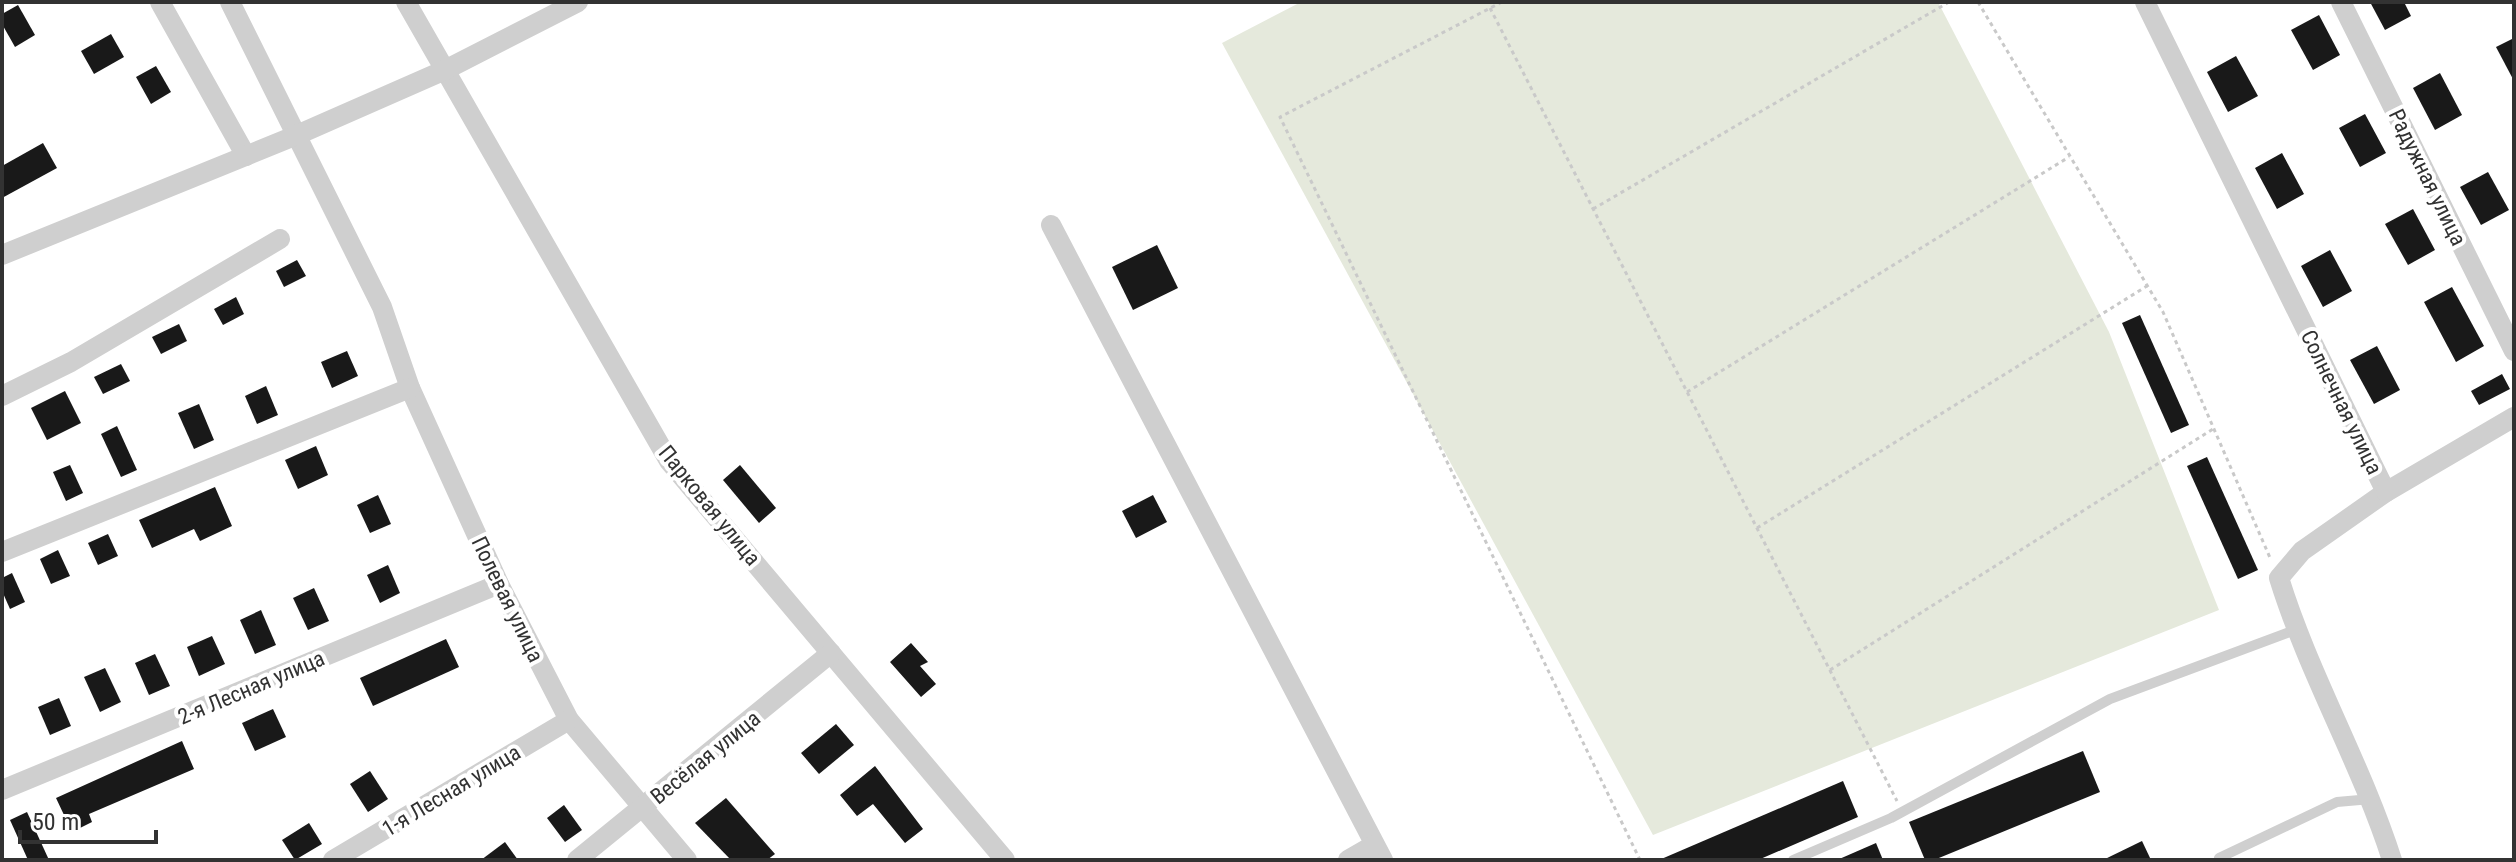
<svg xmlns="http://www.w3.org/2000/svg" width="2516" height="862" viewBox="0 0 2516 862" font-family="'Roboto Condensed',sans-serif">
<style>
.green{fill:#e5e9dc}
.building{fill:#191919}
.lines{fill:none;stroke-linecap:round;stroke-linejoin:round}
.path{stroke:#c9c9c9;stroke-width:3;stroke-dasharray:4 4;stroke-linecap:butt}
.lane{stroke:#cfcfcf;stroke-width:10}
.street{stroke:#cfcfcf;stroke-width:20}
.labels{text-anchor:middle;stroke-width:8;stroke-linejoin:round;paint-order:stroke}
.street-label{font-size:22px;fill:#323232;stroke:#fff}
</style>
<rect width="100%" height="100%" fill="#fff"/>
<polygon class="green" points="1301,2 1938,2 2109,332 2219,610 1653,835 1222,43"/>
<g class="building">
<polygon points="2370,2 2404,2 2411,16 2385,30"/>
<polygon points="18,5 35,35 15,47 2,24 2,14"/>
<polygon points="2319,15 2340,55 2313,70 2291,30"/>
<polygon points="111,34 124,57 94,74 81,51"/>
<polygon points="2514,38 2514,81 2496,47"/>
<polygon points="2236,56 2258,96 2228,112 2207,72"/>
<polygon points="156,66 171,92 151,104 136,77"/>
<polygon points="2440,73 2462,115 2435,130 2413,88"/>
<polygon points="2365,114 2386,153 2360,167 2339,128"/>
<polygon points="43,143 57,168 2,198 2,166"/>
<polygon points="2282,153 2304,194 2277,209 2255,168"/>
<polygon points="2488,172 2509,210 2481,225 2460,187"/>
<polygon points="2413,209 2435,250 2408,265 2385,224"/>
<polygon points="1157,245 1178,288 1133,310 1112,267"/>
<polygon points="2330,250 2352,291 2323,307 2301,266"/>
<polygon points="297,260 306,276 284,287 276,271"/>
<polygon points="2452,287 2484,346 2456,362 2424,302"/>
<polygon points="236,297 244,314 223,325 214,309"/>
<polygon points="2140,315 2189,425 2171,433 2122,323"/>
<polygon points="179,324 187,341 161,354 152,337"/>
<polygon points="2377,346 2400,390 2374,404 2350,360"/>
<polygon points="347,351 358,376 332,388 321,362"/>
<polygon points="121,364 130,381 103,394 94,377"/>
<polygon points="2502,374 2510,389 2479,405 2471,391"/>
<polygon points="266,386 278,415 257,424 245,396"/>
<polygon points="65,391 81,423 47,440 31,408"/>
<polygon points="199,404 214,440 194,449 178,413"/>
<polygon points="117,426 137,470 121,477 101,434"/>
<polygon points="316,446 328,475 298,489 285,460"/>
<polygon points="2207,457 2258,570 2238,579 2187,466"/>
<polygon points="70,465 83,493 66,501 53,472"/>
<polygon points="740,465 776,508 759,523 723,480"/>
<polygon points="215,487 232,526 200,541 194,529 152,548 139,520"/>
<polygon points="378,495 391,524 370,533 357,505"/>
<polygon points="1153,495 1167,522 1136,538 1122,511"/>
<polygon points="108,534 118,556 98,565 88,543"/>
<polygon points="58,550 70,576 51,584 40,559"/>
<polygon points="388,565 400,593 380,603 367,575"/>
<polygon points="12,573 25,602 10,609 2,591 2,578"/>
<polygon points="314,588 329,621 308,630 293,598"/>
<polygon points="261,610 276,645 255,654 240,620"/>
<polygon points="212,636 225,664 199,676 187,647"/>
<polygon points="446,639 459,667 373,706 360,678"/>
<polygon points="911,643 928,662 920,666 936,684 921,697 890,662"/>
<polygon points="155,654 170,686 149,695 135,663"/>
<polygon points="105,668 121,702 100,712 84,677"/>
<polygon points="59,698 71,726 50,735 38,707"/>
<polygon points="273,709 286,737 255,751 242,723"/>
<polygon points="836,724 854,745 819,774 801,753"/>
<polygon points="182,741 194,769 89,814 92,822 72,832 56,798"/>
<polygon points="2083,751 2100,792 1934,860 1925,860 1909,822"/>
<polygon points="875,766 923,829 905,843 873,804 857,816 840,795"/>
<polygon points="370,771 388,799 368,812 350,784"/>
<polygon points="1843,781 1858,817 1758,860 1659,860"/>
<polygon points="726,798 775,854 767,860 731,860 695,823"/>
<polygon points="564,805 582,830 565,842 547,818"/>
<polygon points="27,812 49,860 28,860 10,820"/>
<polygon points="309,823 322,844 295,860 282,840"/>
<polygon points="2142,841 2151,860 2103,860"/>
<polygon points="505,842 518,860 481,860"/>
<polygon points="1876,843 1883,860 1837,860"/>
</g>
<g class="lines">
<g class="path">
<polyline points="1502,2 1280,117 1640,860"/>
<polyline points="1978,2 2163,312 2271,560"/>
<polyline points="1490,8 1897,801"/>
<polyline points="1593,209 1949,2"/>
<polyline points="1687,392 2069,157"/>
<polyline points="1757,528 2147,286"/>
<polyline points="1830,670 2213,429"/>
</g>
<g class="lane">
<polyline points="2219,858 2337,802 2371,799"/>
<polyline points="1793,860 1891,818 2110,699 2295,630"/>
</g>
<g class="street">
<polyline points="160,2 246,156"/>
<polyline points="230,2 382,307 410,388 499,584 569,720 687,860"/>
<polyline points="406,2 669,461 1005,860"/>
<path d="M2145,2L2386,492L2302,551L2279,578C2309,675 2361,763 2392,860"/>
<polyline points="2341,2 2514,351"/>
<polyline points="1051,225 1383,860"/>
<polyline points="2,255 297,135 445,70 578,2"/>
<polyline points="2,396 71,362 280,239"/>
<polyline points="2386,492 2514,417"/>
<polyline points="2,552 410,388"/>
<polyline points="2,790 499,584"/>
<polyline points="333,860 569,720"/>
<polyline points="577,860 831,653"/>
<polyline points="1348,860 1374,845"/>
</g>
</g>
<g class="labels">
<g class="street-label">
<text transform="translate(2428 177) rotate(64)" y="8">Радужная улица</text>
<text transform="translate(2342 402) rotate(64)" y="8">Солнечная улица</text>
<text transform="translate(710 505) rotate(51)" y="8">Парковая улица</text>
<text transform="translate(508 599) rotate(64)" y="8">Полевая улица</text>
<text transform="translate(251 687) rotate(-23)" y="8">2-я Лесная улица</text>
<text transform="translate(705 757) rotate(-39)" y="8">Весёлая улица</text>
<text transform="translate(451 790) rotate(-31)" y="8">1-я Лесная улица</text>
</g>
</g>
<rect width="2516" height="862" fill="none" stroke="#323232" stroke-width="8"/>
<path d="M20 830v12h136v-12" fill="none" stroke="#323232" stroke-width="4"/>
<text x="32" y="830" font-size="24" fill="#323232" stroke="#ffffff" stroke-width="6" paint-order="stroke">50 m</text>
</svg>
